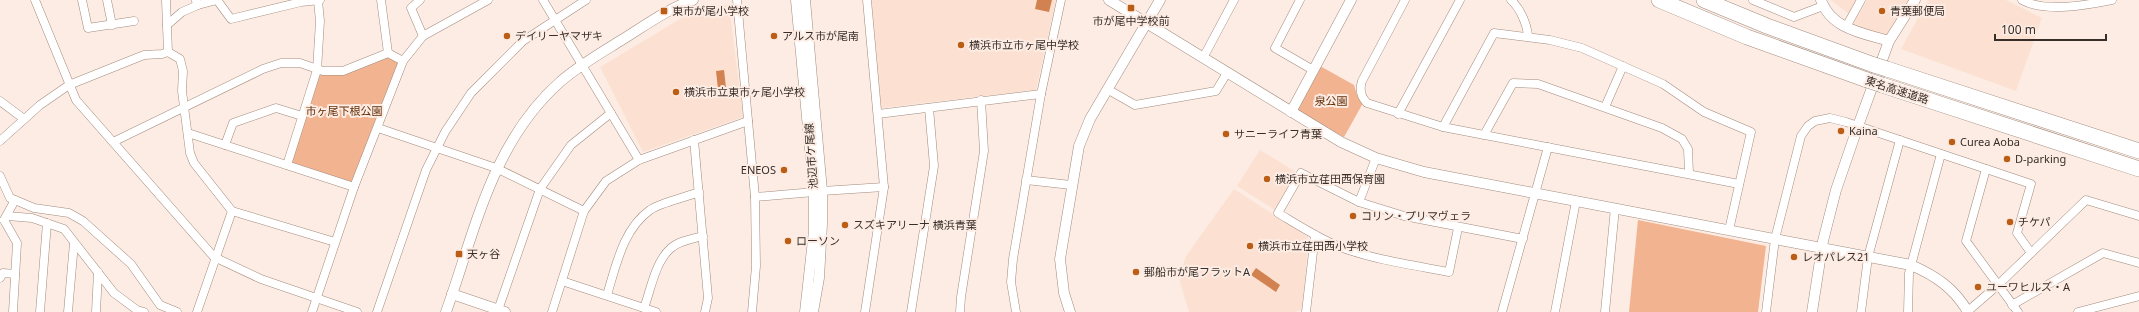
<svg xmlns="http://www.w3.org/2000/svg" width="2139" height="312" viewBox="0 0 2139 312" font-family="'Noto Sans','Noto Sans JP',sans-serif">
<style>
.built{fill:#fce1d2}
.green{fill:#f2b390}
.water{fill:#d28150}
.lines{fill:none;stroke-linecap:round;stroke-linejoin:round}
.minor-casing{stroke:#a38b7e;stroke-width:9}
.tertiary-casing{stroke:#a38b7e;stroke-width:11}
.motorway-casing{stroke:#a38b7e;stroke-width:16}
.minor{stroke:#fff;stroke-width:8}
.tertiary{stroke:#fff;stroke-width:10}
.motorway{stroke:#fff;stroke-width:15}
.motorway-bridge-casing{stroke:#a38b7e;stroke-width:16;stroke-linecap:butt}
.motorway-bridge{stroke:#fff;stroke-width:15}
.poi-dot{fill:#bc5d16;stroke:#fcece3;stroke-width:1.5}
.labels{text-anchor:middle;stroke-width:4;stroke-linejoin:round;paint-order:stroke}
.poi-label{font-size:11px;fill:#382e29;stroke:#fcece3;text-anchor:start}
.street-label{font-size:11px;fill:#382e29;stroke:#fcece3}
.park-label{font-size:11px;fill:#632e08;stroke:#fcece3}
</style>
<rect width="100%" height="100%" fill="#fcece3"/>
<g class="built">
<polygon points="871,0 1056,0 1036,90 881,108"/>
<polygon points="1831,0 1856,0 1849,14"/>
<polygon points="1867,0 1910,0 1889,34 1886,35 1856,26 1854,23"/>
<polygon points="1928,0 2006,0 2042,18 2016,91 1901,49"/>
<polygon points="729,4 743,117 643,152 600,67 690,13"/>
<polygon points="1260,150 1296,172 1275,210 1237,186"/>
<polygon points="1234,189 1308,237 1304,309 1295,312 1189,312 1180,282 1181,271 1186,256"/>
</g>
<g class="green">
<polygon points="388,53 403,61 354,187 287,165 317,70 343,71"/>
<polygon points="1320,66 1354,85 1357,95 1363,103 1344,137 1296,111"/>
<polygon points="1638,220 1766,246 1758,312 1629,312"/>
</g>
<g class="water">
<polygon points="1037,0 1052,0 1049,12 1035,9"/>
<polygon points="724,70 727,97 719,98 716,71"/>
<polygon points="1256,268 1280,285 1276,292 1251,275"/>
</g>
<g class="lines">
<defs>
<g id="minor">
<polyline points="35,0 76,100 214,257 261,279 357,312"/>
<polyline points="82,0 88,28 134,21"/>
<polyline points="107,0 112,25"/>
<polyline points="166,0 168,52"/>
<polyline points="217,0 231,19 301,2 320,0"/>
<polyline points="381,0 388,53"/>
<polyline points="420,0 411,8 423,36"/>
<polyline points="543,0 639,160"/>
<polyline points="737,0 755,197 756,266 752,312"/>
<polyline points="1300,0 1275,48 1313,70"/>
<path d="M1405,0L1362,81C1359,90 1361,97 1367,103L1443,127L1739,184"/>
<path d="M1511,0C1520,8 1527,24 1528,36"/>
<polyline points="1753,0 1794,17 1823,6"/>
<path d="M2022,0C2045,13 2087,5 2112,0"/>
<polyline points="196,1 198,5 217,0"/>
<polyline points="167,25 182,12 198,5"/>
<polyline points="1846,27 1861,0"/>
<polyline points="1203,58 1234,0"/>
<polyline points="1107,89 1135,105 1216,91 1227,73"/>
<polyline points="0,101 24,119"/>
<polyline points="1605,107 1623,66"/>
<polyline points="878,114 1041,94"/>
<polyline points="1398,114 1460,0"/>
<polyline points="1443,127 1494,33 1550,40 1582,48 1663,84 1704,112 1751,132 1729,230"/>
<polyline points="378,128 496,168 584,211"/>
<polyline points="188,133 354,187"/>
<polyline points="1484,135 1513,83 1538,84 1662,128 1682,139 1688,149 1689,173"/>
<polyline points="694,140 708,298 705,312"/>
<polyline points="0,141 40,105 69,85 144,55 162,54 168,52 180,59 183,71 182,91 190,153 194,163 232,211 335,242"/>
<polyline points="113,142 263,69 281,63 300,63 323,71 343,71 388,53 403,61"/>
<polyline points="225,145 233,123 276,108 302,116"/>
<polyline points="287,165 317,70 320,21 318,1"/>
<polyline points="1986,169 1966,241 2018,312"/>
<polyline points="0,176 10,198 15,200 34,208 69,213 83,221 131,264 160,305 177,312"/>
<polyline points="1026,180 1071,185"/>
<polyline points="822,191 884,187"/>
<polyline points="755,197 814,192"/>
<polyline points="1359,202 1376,158"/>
<polyline points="7,216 32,218 64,229 114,293 137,310 144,312"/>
<polyline points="4,220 17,243 13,312"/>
<polyline points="4,220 15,200"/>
<path d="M1458,228L1449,272C1412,265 1375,260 1340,247C1318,238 1298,225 1278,213L1301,173L1359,202L1404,216L1523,239"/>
<polyline points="0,278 3,273 15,274"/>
<polyline points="562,281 656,312"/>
<path d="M607,295C616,266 623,229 650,210C659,203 687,197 699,192"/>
<polyline points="2012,305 2103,253 2139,263"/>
<path d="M644,308C651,289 655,262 671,248C679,241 692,239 703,236"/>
<polyline points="498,310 540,189 571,145 611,113"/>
<polyline points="1968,311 1998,285 2086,200 2139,216"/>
<polyline points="40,312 47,223"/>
<polyline points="68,312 74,243"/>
<polyline points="96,312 98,272"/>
<polyline points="197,312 232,211"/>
<polyline points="312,312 354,187 403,61 423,36 488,0"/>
<polyline points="377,312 426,170 445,132 471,93 523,41 586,0"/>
<polyline points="552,312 584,211 606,181 639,160 748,121"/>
<polyline points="865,312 884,187 867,0"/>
<polyline points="911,312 934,166 929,108"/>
<polyline points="960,312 961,297 984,151 981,100"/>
<polyline points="1016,312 1011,282 1013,259 1041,94 1061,0"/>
<polyline points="1306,312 1315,235"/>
<polyline points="1502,312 1548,147"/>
<polyline points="1555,312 1576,201"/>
<polyline points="1605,312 1615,208"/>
<polyline points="1766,312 1775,239 1801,136 1808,126 1815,121 1830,118 1846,122 2031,184 2017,233 2031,253"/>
<polyline points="1861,312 1868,257 1900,140"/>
<polyline points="1908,312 1909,273 1941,154"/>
<polyline points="2078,312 2139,296"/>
</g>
<g id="tertiary">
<polyline points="796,0 814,192 814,231 805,312"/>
<polyline points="805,0 822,191 822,224 819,278 813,312"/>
<path d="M1109,0L1341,142L1376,158L1424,172L1911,265C1936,276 1954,288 1968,312"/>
<path d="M1821,0C1831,29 1863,33 1889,41"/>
<polyline points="1291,112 1351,0"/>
<polyline points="452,294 505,312"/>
<path d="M446,312C475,231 492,142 560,82C578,66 599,54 620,41C643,27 667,9 693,0"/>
<polyline points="1070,312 1064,293 1060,259 1079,146 1090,119 1160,0"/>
<polyline points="1812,312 1823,241 1836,190 1858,126 1889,41 1915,0"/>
</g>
<g id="motorway">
<polyline points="1659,0 1747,37 1867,80"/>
<polyline points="1704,0 1767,26 1874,65"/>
<polyline points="1887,69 2139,151"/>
<polyline points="1882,85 2139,169"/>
</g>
</defs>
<use href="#minor" class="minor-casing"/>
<use href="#tertiary" class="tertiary-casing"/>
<use href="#motorway" class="motorway-casing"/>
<use href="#minor" class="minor"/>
<use href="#tertiary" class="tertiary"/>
<use href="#motorway" class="motorway"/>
<defs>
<g id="motorway-bridge">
<polyline points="1874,65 1887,69"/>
<polyline points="1867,80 1882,85"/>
</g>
</defs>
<use href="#motorway-bridge" class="motorway-bridge-casing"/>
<use href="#motorway-bridge" class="motorway-bridge"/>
</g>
<g class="poi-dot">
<rect x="1127" y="4" width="8" height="8" rx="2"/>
<rect x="660" y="7" width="8" height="8" rx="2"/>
<circle cx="1882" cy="11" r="4"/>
<circle cx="507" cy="36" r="4"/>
<circle cx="774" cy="36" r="4"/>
<circle cx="961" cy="45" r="4"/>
<circle cx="676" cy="92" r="4"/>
<circle cx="1841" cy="131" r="4"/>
<circle cx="1226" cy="134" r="4"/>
<circle cx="1952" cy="142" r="4"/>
<circle cx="2007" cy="159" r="4"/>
<circle cx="784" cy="170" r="4"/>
<circle cx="1267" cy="179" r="4"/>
<circle cx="1353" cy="216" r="4"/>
<circle cx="2010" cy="222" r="4"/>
<circle cx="845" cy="225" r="4"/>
<circle cx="788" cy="241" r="4"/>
<circle cx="1250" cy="246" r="4"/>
<rect x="455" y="250" width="8" height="8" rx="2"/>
<circle cx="1794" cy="257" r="4"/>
<circle cx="1136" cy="272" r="4"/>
<circle cx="1978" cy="287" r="4"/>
</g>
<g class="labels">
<g class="poi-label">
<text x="672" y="15">東市が尾小学校</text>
<text x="1890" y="15">青葉郵便局</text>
<text x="1131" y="25" text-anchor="middle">市が尾中学校前</text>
<text x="515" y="40">デイリーヤマザキ</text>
<text x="782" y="40">アルス市が尾南</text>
<text x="969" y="49">横浜市立市ヶ尾中学校</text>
<text x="684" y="96">横浜市立東市ヶ尾小学校</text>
<text x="1849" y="135">Kaina</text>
<text x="1234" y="138">サニーライフ青葉</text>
<text x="1960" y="146">Curea Aoba</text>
<text x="2015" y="163">D-parking</text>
<text x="776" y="174" text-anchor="end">ENEOS</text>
<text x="1275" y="183">横浜市立荏田西保育園</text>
<text x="1361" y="220">コリン・プリマヴェラ</text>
<text x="2018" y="226">チケパ</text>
<text x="853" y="229">スズキアリーナ 横浜青葉</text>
<text x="796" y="245">ローソン</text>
<text x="1258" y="250">横浜市立荏田西小学校</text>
<text x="467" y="258">天ヶ谷</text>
<text x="1802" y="261">レオパレス21</text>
<text x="1144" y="276">郵船市が尾フラットA</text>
<text x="1986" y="291">ユーワヒルズ・A</text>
</g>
<g class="street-label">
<text transform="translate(1897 90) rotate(18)" y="4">東名高速道路</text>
<text transform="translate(811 156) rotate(-94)" y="4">池辺市ケ尾線</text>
</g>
<g class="park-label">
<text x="1331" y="105">泉公園</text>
<text x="344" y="115">市ヶ尾下根公園</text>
</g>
</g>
<path d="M1995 34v6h111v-6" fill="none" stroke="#382e29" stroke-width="2"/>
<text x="2001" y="34" font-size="12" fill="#382e29" stroke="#fcece3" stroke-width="3" paint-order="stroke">100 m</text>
</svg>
